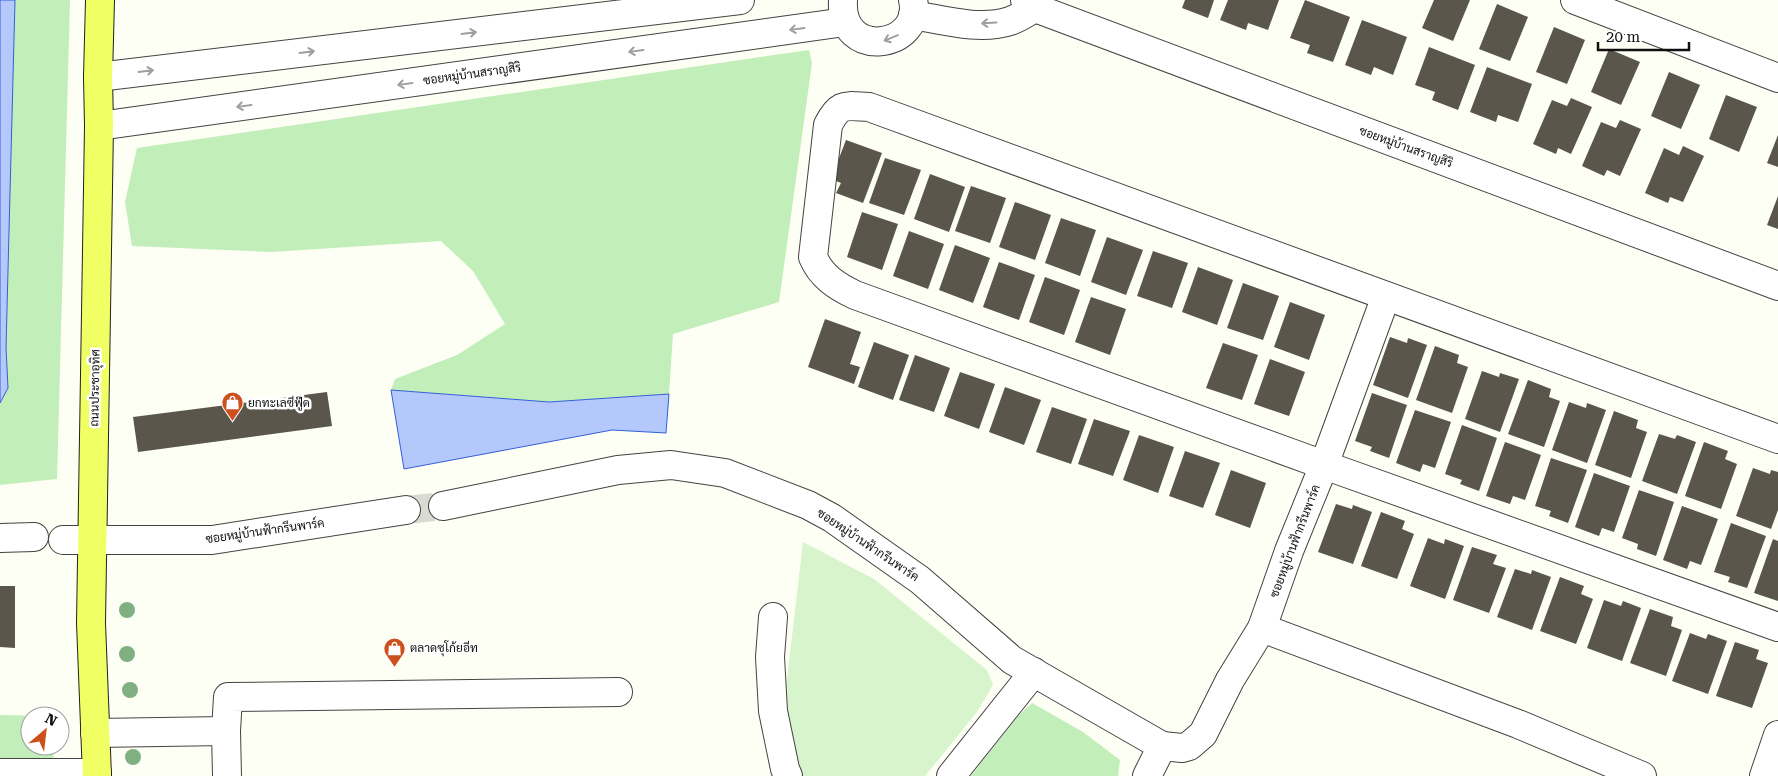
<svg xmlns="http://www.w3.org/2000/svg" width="1778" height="776" viewBox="0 0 1778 776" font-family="'Roboto Serif',Sarabun,serif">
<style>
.green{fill:#c2eeb9}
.pitch{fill:#d8f4cc}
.water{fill:#b4c8fb;stroke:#345fd8}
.building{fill:#5a564c}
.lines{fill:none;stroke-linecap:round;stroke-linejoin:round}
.minor-tunnel{stroke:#d9dbd2;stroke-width:28;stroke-dasharray:28 14;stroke-linecap:butt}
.minor-casing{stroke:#434343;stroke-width:30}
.major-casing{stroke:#212121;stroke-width:30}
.minor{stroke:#fff;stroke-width:28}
.major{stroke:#f0ff64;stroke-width:28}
.tree{fill:#80b082}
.oneway{stroke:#9f9f9f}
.labels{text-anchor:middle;stroke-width:5;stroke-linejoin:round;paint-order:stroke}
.street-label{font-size:12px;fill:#101010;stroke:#fff}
.poi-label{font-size:12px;fill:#101010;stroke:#fff;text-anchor:start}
</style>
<rect width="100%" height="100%" fill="#fdfff4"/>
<g class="green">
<polygon points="0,0 70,0 57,479 0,485"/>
<polygon points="809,50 812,63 779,302 673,334 669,394 549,402 391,390 395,379 457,355 505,324 473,271 441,241 272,252 132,246 125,202 137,148"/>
<polygon points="1032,703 1083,732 1120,760 1118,776 971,776 1018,716"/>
<polygon points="0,715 47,716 30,716 30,746 54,746 53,764 0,764"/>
</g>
<polygon class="pitch" points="803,542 874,579 987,670 993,685 977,712 925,776 802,776 796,765 782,722"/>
<g class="water">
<polygon points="0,0 15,0 6,348 8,388 0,403"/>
<polygon points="391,390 549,402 669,394 666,433 612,430 404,469"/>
</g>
<g class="building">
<polygon points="1185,0 1214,0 1208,18 1182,8"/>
<polygon points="1228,0 1279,0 1268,30 1248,23 1246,30 1220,20"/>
<polygon points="1305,0 1350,17 1333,62 1307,53 1310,45 1290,38"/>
<polygon points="1434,0 1470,0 1453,41 1422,28"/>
<polygon points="1497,4 1528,17 1510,61 1479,49"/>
<polygon points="1362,20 1407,37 1393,75 1374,67 1371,75 1345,65"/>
<polygon points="1554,27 1585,40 1567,84 1536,72"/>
<polygon points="1429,47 1475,65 1458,110 1432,100 1435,92 1415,85"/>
<polygon points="1609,49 1640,62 1621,105 1591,92"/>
<polygon points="1487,67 1532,84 1518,122 1498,115 1496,122 1470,112"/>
<polygon points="1669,72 1700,85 1681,129 1651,116"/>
<polygon points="1726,95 1757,107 1739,152 1709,139"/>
<polygon points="1571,98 1592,107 1571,154 1558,148 1556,154 1533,144 1552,100 1567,106"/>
<polygon points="1620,120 1641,129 1620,176 1607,170 1604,176 1582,166 1601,122 1616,128"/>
<polygon points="1778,135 1778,167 1767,163"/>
<polygon points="846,140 882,153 863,203 836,193 841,183 831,179"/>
<polygon points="1683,146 1704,156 1683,202 1670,197 1668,203 1645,193 1664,148 1679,155"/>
<polygon points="885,158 921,170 904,215 869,203"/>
<polygon points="930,174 965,187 949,232 914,219"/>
<polygon points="971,186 1006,198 990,243 955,231"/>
<polygon points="1778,196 1778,229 1767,225"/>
<polygon points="1015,202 1051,215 1035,260 999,247"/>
<polygon points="862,212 898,224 882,270 847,257"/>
<polygon points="1061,218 1096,230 1080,276 1045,263"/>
<polygon points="909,231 944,244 928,289 893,276"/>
<polygon points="1107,237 1143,250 1126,295 1091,282"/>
<polygon points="955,245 990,258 973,303 939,290"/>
<polygon points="1153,251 1188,263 1172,308 1137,296"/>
<polygon points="999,262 1035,275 1019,320 983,307"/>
<polygon points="1198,267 1233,280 1217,325 1182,312"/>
<polygon points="1045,277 1080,290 1064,335 1029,322"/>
<polygon points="1243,283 1279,296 1263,340 1227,328"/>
<polygon points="1091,297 1126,309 1110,355 1075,342"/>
<polygon points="1290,302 1325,315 1309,360 1274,347"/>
<polygon points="825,319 861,332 850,364 860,367 854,384 808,367"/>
<polygon points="1390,337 1407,343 1408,338 1427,345 1408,398 1373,385"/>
<polygon points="874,342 909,355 893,400 858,387"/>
<polygon points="1223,343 1258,355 1242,400 1206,388"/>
<polygon points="1435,346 1459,355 1457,363 1468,367 1452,413 1416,400"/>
<polygon points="915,355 950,368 934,412 899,400"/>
<polygon points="1270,359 1305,372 1289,416 1254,404"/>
<polygon points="1482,371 1499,377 1500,373 1519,379 1500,432 1465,419"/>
<polygon points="960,372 995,384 979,429 944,416"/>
<polygon points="1528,380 1551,389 1549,397 1560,401 1544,447 1508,434"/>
<polygon points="1005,387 1041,400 1024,445 989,432"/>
<polygon points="327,392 332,426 138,452 133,417"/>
<polygon points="1372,393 1407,405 1389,458 1370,451 1372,447 1355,441"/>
<polygon points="1569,402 1586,408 1587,403 1606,410 1587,463 1552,450"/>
<polygon points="1052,407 1087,419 1071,464 1036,452"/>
<polygon points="1415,410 1451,422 1435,468 1423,464 1420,472 1396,463"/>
<polygon points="1614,411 1638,420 1636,428 1647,432 1631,478 1595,465"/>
<polygon points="1094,419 1130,431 1113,476 1078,464"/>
<polygon points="1462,425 1497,438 1479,491 1460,484 1462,480 1445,474"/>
<polygon points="1659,434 1675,439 1677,435 1696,442 1677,494 1642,481"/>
<polygon points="1139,435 1174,447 1158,493 1123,480"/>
<polygon points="1505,442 1541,455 1525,500 1513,496 1510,504 1486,496"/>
<polygon points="1704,442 1728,451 1725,459 1737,464 1721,509 1685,496"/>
<polygon points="1185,451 1220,463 1203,508 1169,496"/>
<polygon points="1551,458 1587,470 1568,523 1549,516 1551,511 1535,506"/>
<polygon points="1753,468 1770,474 1771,470 1778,472 1778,510 1771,529 1736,516"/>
<polygon points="1231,470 1266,483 1250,528 1215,515"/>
<polygon points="1594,473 1630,486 1614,532 1602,528 1599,536 1575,527"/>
<polygon points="1639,490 1674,502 1656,556 1637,549 1638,544 1622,538"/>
<polygon points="1336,504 1352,509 1353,505 1372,512 1353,564 1318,552"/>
<polygon points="1682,506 1718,519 1701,565 1690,561 1687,569 1663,560"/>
<polygon points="1381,512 1405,521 1402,529 1414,534 1397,579 1361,566"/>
<polygon points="1731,523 1766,536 1747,588 1728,582 1730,577 1714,572"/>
<polygon points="1428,538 1444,544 1445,539 1464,546 1445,599 1410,586"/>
<polygon points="1773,539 1778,541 1778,601 1754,593"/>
<polygon points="1472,547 1497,555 1493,564 1506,568 1489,613 1453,600"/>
<polygon points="1515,569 1531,574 1532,570 1551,577 1532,630 1497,617"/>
<polygon points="1560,577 1584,586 1581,594 1593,599 1576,644 1540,631"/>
<polygon points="0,586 15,586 15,648 0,647"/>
<polygon points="1604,600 1621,606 1623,601 1641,608 1622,661 1587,648"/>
<polygon points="1650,609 1673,617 1671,626 1682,630 1666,676 1630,663"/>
<polygon points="1690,633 1706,639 1708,634 1727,641 1708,694 1672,681"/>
<polygon points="1735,642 1759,650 1756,659 1768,663 1752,708 1716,696"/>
</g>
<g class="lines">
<polyline class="minor-tunnel" points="406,510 443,506"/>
<defs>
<g id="minor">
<path d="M843,0C839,62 924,48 913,0"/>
<polyline points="1025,0 1035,8 1778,286"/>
<polyline points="1575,0 1778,78"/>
<path d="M913,15C943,20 980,31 1010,21C1019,18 1027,12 1035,8"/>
<polyline points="98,77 740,0"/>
<polyline points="99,126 845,22"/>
<path d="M1778,439L869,107C845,106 840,102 828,125L813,257C821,276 836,286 855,295L1324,465L1778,627"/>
<polyline points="443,506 618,470 671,465 725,473 808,505 832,518 920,580 1012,660 1162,746 1147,776"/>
<polyline points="0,538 34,537"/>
<polyline points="63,540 212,540 406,510"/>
<polyline points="773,617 770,657 773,711 785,769 788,776"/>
<polyline points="1262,628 1518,724 1642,776"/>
<polyline points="226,731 228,697 618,692"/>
<polyline points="95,733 226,731 227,776"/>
<polyline points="1162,746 1182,748 1189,746 1203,734 1230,680 1262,628 1289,551 1324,465 1386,296"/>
<polyline points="0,773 97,773"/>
<polyline points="951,776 1034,672"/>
<polyline points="1764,776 1778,735"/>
</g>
<polyline id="major" points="97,776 91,623 99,126 98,77 100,0"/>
</defs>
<use href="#minor" class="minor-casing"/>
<use href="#major" class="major-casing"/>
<use href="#minor" class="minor"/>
<use href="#major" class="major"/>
</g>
<g class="tree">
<circle cx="127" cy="610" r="8"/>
<circle cx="127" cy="654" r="8"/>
<circle cx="130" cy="690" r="8"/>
<circle cx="133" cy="757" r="8"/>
</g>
<defs><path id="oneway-shaft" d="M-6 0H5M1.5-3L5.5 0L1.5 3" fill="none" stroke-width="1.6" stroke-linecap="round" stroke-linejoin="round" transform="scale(1.25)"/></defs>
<g class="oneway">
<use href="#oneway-shaft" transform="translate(989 23) rotate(177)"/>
<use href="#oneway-shaft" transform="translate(797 29) rotate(172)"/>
<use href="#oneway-shaft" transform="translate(469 33) rotate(-7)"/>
<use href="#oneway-shaft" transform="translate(891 38) rotate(158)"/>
<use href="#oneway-shaft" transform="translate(636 51) rotate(172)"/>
<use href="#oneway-shaft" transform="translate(307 52) rotate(-7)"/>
<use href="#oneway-shaft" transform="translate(146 71) rotate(-7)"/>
<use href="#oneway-shaft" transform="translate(405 84) rotate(172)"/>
<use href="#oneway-shaft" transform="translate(244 106) rotate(172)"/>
</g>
<defs>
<symbol id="shop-pin" viewBox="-11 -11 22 30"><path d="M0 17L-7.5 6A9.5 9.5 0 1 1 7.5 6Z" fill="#cd4f1b" stroke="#fff"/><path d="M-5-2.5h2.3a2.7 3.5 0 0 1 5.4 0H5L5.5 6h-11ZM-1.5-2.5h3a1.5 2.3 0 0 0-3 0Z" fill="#fff"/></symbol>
</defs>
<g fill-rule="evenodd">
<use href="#shop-pin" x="220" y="390" width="25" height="34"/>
<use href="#shop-pin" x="382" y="636" width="25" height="34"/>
</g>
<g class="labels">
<g class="street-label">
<text transform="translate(472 74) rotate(-8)" y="4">ซอยหมู่บ้านสราญสิริ</text>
<text transform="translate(1406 147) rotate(20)" y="4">ซอยหมู่บ้านสราญสิริ</text>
<text transform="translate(95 388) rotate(-89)" y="4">ถนนประชาอุทิศ</text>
<text transform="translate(265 531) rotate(-8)" y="4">ซอยหมู่บ้านฟ้ากรีนพาร์ค</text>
<text transform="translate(1295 541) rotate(-69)" y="4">ซอยหมู่บ้านฟ้ากรีนพาร์ค</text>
<text transform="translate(868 545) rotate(34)" y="4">ซอยหมู่บ้านฟ้ากรีนพาร์ค</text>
</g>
<g class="poi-label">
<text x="248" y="407">ยกทะเลซีฟู๊ด</text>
<text x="410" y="652">ตลาดซุโก้ยอีท</text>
</g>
</g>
<g transform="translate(45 731) rotate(28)"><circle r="24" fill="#ffffff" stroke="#9f9f9f"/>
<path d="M0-4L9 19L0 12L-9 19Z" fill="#cd4f1b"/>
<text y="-8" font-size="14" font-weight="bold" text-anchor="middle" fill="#101010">N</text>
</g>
<path d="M1598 42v8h91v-8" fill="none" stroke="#101010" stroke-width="2.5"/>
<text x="1606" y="42" font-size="15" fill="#101010" stroke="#ffffff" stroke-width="4" paint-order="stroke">20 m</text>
</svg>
